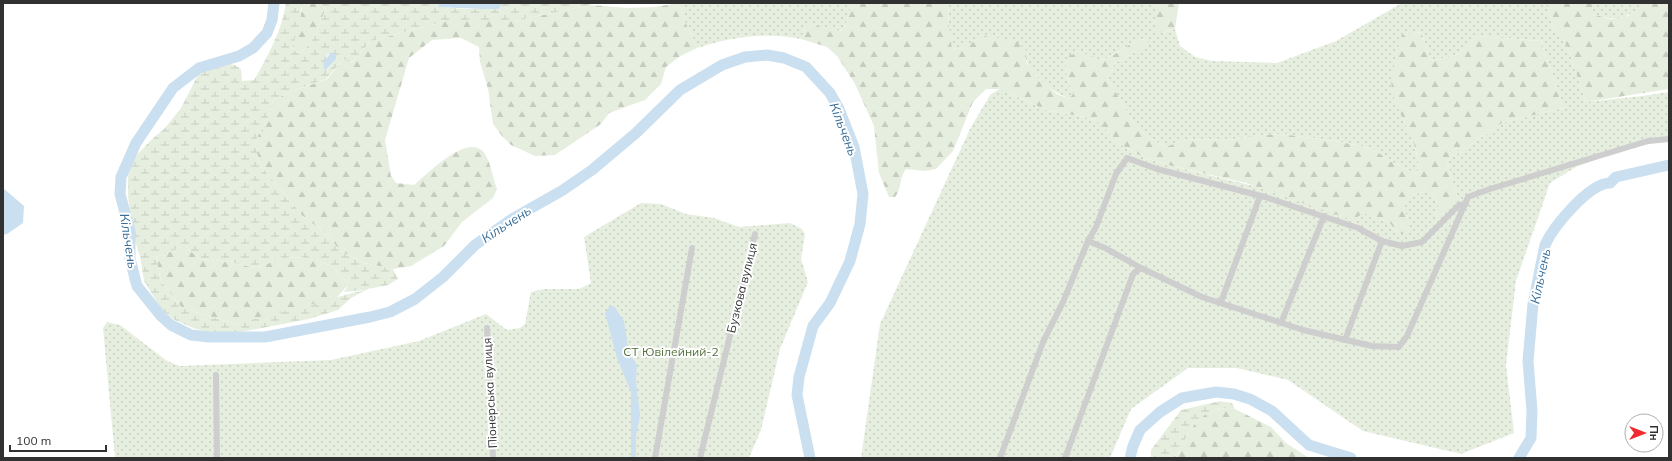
<svg xmlns="http://www.w3.org/2000/svg" width="1672" height="461" viewBox="0 0 1672 461" font-family="Mulish,sans-serif">
<style>
.grass{fill:url(#grass-dots)}
.forest{fill:url(#forest-firs)}
.wetland{fill:url(#wetland-marsh);fill-rule:evenodd}
.water{fill:#cadfef}
.lines{fill:none;stroke-linecap:round;stroke-linejoin:round}
.river{stroke:#cadfef;stroke-width:11}
.street{stroke:#cecece;stroke-width:6}
.labels{text-anchor:middle;stroke-width:4;stroke-linejoin:round;paint-order:stroke}
.street-label{font-size:12px;fill:#313131;stroke:#fff}
.park-label{font-size:12px;fill:#51713b;stroke:#fff}
.water-label{font-size:13px;font-style:italic;fill:#396f9a;stroke:#fff}
</style>
<defs>
<pattern id="grass-dots" width="8" height="8" patternUnits="userSpaceOnUse"><rect width="8" height="8" fill="#e6efdf"/><path d="M2 2h.1M6 6h.1" fill="none" stroke="#c6cdc0" stroke-width="1.8" stroke-linecap="round"/></pattern>
<pattern id="forest-firs" width="22" height="20" patternUnits="userSpaceOnUse"><rect width="22" height="20" fill="#e6efdf"/><path d="M5 1l3.5 6h-7zM16 11l3.5 6h-7z" fill="#c6cdc0"/></pattern>
<pattern id="wetland-marsh" width="20" height="14" patternUnits="userSpaceOnUse"><rect width="20" height="14" fill="#e6efdf"/><path d="M1 5h8M5 5V1M11 12h8M15 12V8" fill="none" stroke="#c6cdc0"/></pattern>
</defs>
<rect width="100%" height="100%" fill="#fff"/>
<g class="grass">
<path d="M685,3H852L845,27L839,31L813,25L806,26L801,39C766,32 731,37 697,48L690,31L681,15Z"/>
<path d="M948,3H1149L1156,6L1162,33L1175,29L1180,46L1195,57L1212,61L1277,63L1336,41L1402,3H1546L1554,28L1569,49L1574,67L1586,102L1642,96L1669,92V140L1621,150L1576,167L1550,183L1516,281L1506,365L1514,433L1461,454L1363,431L1288,380L1237,368H1188L1131,409L1110,458H861L880,324L970,129L990,95L999,89L1049,111L1085,117L1099,122L1118,143L1145,158L1172,166L1364,213L1390,223L1397,233L1408,218L1401,206L1412,195L1430,190L1438,205L1434,216L1458,200L1447,161L1502,123L1563,108L1541,41L1478,36L1459,54L1431,61L1421,32L1402,35L1400,113L1411,136L1419,162L1418,175L1392,162L1373,149L1341,142L1282,134L1258,135L1230,140L1186,139L1166,147L1145,135L1133,122L1108,79L1115,63L1142,48L1144,39L1131,44L1107,58L1100,60L1081,53L1065,69L1073,94L1070,99C1055,93 1033,78 1027,62C1025,59 1026,53 1026,50L985,36L959,49L952,48L949,29Z"/>
<path d="M1592,3H1647C1624,19 1620,22 1592,14Z"/>
<polygon points="641,203 661,204 686,214 714,218 739,227 790,223 802,229 805,234 801,259 808,282 780,349 761,430 749,458 115,458 103,328 107,322 120,325 167,361 180,366 331,360 419,341 486,314 507,330 520,328 525,324 531,292 544,289 579,289 591,283 584,237"/>
</g>
<g class="forest">
<path d="M302,3H320L326,9C318,25 315,44 299,53L292,49L302,10Z"/>
<path d="M680,3H685L681,15L690,31L697,48L679,57L666,67L661,84L645,100L609,113L601,124L555,155L535,156L511,145L502,136L493,124L488,89L480,62L479,47L461,38L432,40L409,58L385,140L391,176L396,183L414,185C427,174 470,130 485,154C491,164 493,178 497,189L493,198L462,222L444,246L411,266L393,269L364,263L339,250L329,236L304,217L260,165L255,145L258,135L264,129L273,101L287,93L327,79L343,59L351,63L371,41L446,21H514L591,5L628,8L655,7Z"/>
<path d="M852,3H948L949,29L952,48L959,49L985,36L1017,41L1026,50V62L1037,77L1057,94L1069,99L1073,94L1065,69L1068,56C1071,55 1076,53 1080,53C1090,53 1097,63 1107,58C1122,52 1134,37 1151,40L1142,48L1115,63L1108,79L1133,122L1145,135L1166,147L1186,139L1230,140L1258,135L1282,134L1341,142L1373,149L1392,162L1418,175C1422,144 1398,119 1392,90C1389,77 1398,47 1402,35L1421,32L1431,61L1459,54L1478,36L1541,41L1563,108L1502,123L1447,161L1458,200L1437,220L1434,216L1438,205L1430,190L1412,195L1402,206L1412,227L1409,234L1397,233L1390,223L1364,213L1352,220L1246,183L1172,166L1145,158L1118,143L1099,122L1085,117L1049,111L999,89H986L973,102L953,151L936,169L925,171L906,169C899,177 902,189 895,197H889L879,173L874,126L855,84L837,56L827,47L801,39L806,26L813,25L840,31L845,27Z"/>
<polygon points="1149,3 1179,3 1175,29 1162,33 1156,30 1156,6"/>
<polygon points="1546,3 1592,3 1593,14 1610,19 1628,16 1647,3 1669,3 1669,89 1586,102 1574,67 1569,49 1554,28"/>
<polygon points="185,246 200,259 230,262 256,268 282,258 302,257 330,265 349,284 331,304 236,324 182,308 161,281 156,257"/>
<path d="M1228,408L1235,409L1271,427L1286,443L1309,458H1178C1179,443 1194,421 1207,413C1212,410 1222,409 1228,408Z"/>
</g>
<g class="wetland">
<path d="M286,3H302L300,22L292,49L299,53C315,44 318,25 326,9L320,3H439L438,6C457,10 480,9 499,9L502,3H590L591,5L514,21H446L371,41L351,63L343,59L326,79L287,93L273,101L264,130L258,135L255,145L260,165L304,217L329,236L339,250L364,263L393,269L398,279L388,285L368,289L351,298L338,310L309,319L235,333L213,334L193,328L175,320L162,310L144,281L140,256L133,235L128,196V176L133,159L150,141L165,128L181,108L199,73C213,68 229,58 241,69L242,81L254,80C268,56 282,30 286,3ZM328,54L336,55V59L327,70L326,59ZM185,246L200,259L230,262L256,268L282,258L302,257L330,265L349,284L344,292L364,290L236,324L182,308L161,281L156,257Z"/>
<path d="M1220,401L1232,403L1235,409C1211,405 1194,420 1184,441C1181,446 1178,451 1178,458H1151V450L1181,410Z"/>
</g>
<g class="water">
<polygon points="439,3 502,3 499,9 480,9 438,7"/>
<polygon points="331,52 336,55 336,59 325,71 323,63"/>
<polygon points="3,188 24,206 23,223 7,234 3,235"/>
<polygon points="614,306 624,321 629,353 637,365 636,381 640,415 636,436 636,458 631,458 631,392 617,358 605,313 609,307"/>
</g>
<g class="lines">
<g class="river">
<polyline points="274,3 272,20 267,33 253,48 239,56 199,68 173,88 136,143 121,177 120,194 130,231 130,259 137,286 161,316 171,325 191,335 209,337 265,337 370,317 390,312 415,299 443,277 475,245 512,219 563,190 592,170 636,133 680,90 722,65 745,57 767,55 784,58 806,67 830,93 839,109 854,147 863,194 860,224 850,261 830,303 813,326 799,377 797,395 810,458"/>
<polyline points="1130,458 1133,446 1140,430 1160,412 1182,398 1216,392 1234,394 1250,399 1272,411 1309,445 1351,458"/>
<path d="M1519,458L1531,438L1532,411L1528,361L1533,304L1545,245C1553,227 1589,183 1610,183L1616,177L1669,165"/>
</g>
<g class="street">
<polyline points="1088,241 1105,248 1141,268"/>
<polyline points="1221,302 1260,196"/>
<polyline points="1281,323 1324,216"/>
<polyline points="487,328 493,458"/>
<polyline points="1345,340 1382,241"/>
<polyline points="216,375 217,458"/>
<polyline points="655,458 692,248"/>
<polyline points="700,458 755,234"/>
<polyline points="1000,458 1043,342 1063,302 1088,241 1096,227 1116,174 1127,158 1157,169 1265,197 1358,228 1382,241 1402,246 1422,242 1459,205 1466,204"/>
<polyline points="1065,458 1132,277 1134,273 1141,268 1202,297 1303,330 1372,346 1399,347 1407,336 1468,197 1490,189 1648,141 1669,139"/>
</g>
</g>
<g class="labels">
<g class="street-label">
<text transform="translate(742 288) rotate(-76)" y="4">Бузкова вулиця</text>
<text transform="translate(490 393) rotate(-93)" y="4">Піонерська вулиця</text>
</g>
<g class="park-label">
<text x="671" y="356">СT Ювілейний-2</text>
</g>
<g class="water-label">
<text transform="translate(844 129) rotate(69)" y="5">Кільчень</text>
<text transform="translate(506 224) rotate(-33)" y="5">Кільчень</text>
<text transform="translate(129 241) rotate(81)" y="5">Кільчень</text>
<text transform="translate(1540 276) rotate(-78)" y="5">Кільчень</text>
</g>
</g>
<rect width="1672" height="461" fill="none" stroke="#313131" stroke-width="8"/>
<g transform="translate(1644 433) rotate(90)"><circle r="19" fill="#ffffff" stroke="#adadad"/>
<path d="M0-3L7 15L0 10L-7 15Z" fill="#f02b2f"/>
<text y="-6" font-size="11" font-weight="bold" text-anchor="middle" fill="#313131">Пн</text>
</g>
<path d="M10 445v6h96v-6" fill="none" stroke="#313131" stroke-width="2"/>
<text x="16" y="445" font-size="12" fill="#313131" stroke="#ffffff" stroke-width="3" paint-order="stroke">100 m</text>
</svg>
